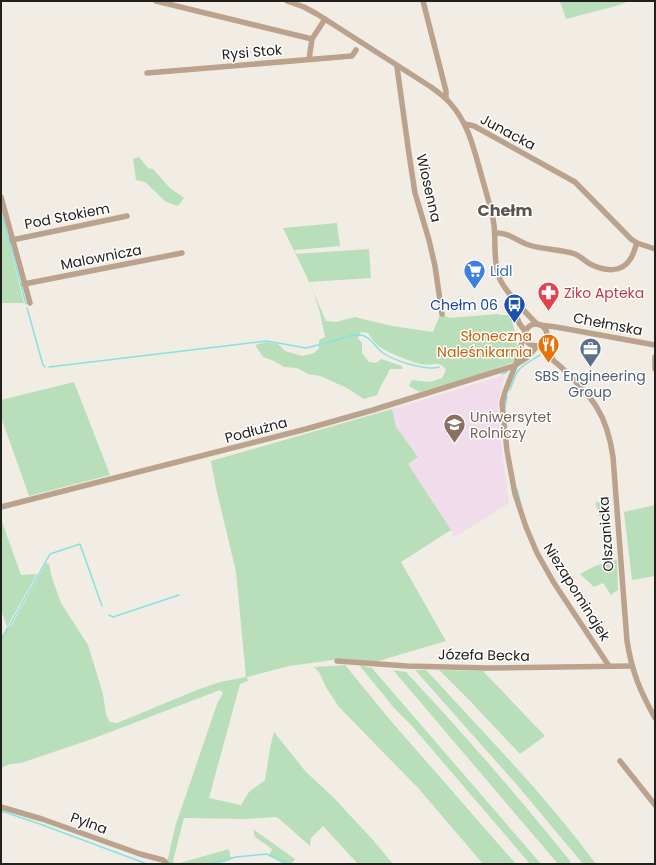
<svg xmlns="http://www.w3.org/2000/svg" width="656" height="865" viewBox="0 0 656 865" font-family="Poppins,sans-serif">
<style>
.education{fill:#f1dceb}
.green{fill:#b8dfba}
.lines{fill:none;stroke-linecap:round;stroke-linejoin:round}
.stream{stroke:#84e2e4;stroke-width:1.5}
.minor{stroke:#baa28d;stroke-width:5.5}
.labels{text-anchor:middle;stroke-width:3;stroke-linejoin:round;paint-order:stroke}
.street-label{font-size:14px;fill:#22201d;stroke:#fff}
.shop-label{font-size:14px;fill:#366cbe;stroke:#fff;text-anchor:start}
.health-label{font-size:14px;fill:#be3a42;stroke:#fff;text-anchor:start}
.transit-label{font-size:14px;fill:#164399;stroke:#fff;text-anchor:end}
.food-label{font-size:14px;fill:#c56008;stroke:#fff;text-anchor:end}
.service-label{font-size:14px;fill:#4e5e75;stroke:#fff}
.education-label{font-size:14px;fill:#785e54;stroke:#fff;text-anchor:start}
.quarter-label{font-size:16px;font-weight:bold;fill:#59544d;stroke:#fff}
</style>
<rect width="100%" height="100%" fill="#f2ede4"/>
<polygon class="education" points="505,375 498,402 500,433 509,503 455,537 408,464 418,457 396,427 392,409"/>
<g class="green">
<polygon points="560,1 630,1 616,6 566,19"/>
<polygon points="139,157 148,168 153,169 170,188 184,198 178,206 166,202 145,182 136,180 133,159"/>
<polygon points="1,211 24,303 1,303"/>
<path d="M337,223L340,246L295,250V254L369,249L371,278L309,282L326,321L336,322L355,317L392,326L433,332L440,315H445L449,318L498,314L499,315H510C515,331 520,345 514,362L480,374L420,392L409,386L412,380L430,382L442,378L446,370C440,359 431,367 421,364C414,363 386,352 380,347C375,344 371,337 368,333L361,332L358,338L362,343V353L369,362L376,363L381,359L402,366L403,369H390C386,378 380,386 377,395L364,399L347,388L320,376L308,374L297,368L284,367L274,361L263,357L255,345L267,342L278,344L285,351L302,356L314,353L319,348V340L325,337C323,329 322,321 320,313C312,283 296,256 283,228Z"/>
<polygon points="74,382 110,475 29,496 1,417 1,400"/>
<path d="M392,409L396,427L418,457L408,464L451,530L401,562L446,641L375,662L333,660L289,666L247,677L248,681L240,684L209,798L241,805L249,792L265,780C268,764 269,748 274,732L306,772L334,798L373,840L393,864H358L323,826L311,838L310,846L277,817L246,819L184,818L173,861L175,864H169L166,860L168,858L175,827L217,704L223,693L220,690L92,739L21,763L10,764L1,768V637L7,627L1,610V519L21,575L37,574L7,627L10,628L46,563L49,564L52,578L61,603L88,645L103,694L106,714L110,722L117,723L197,690L220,682L246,677L236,572L216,488L211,461Z"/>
<polygon points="607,499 609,515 600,517 595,503"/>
<polygon points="655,505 655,576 632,580 624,512"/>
<polygon points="617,559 618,590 611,595 603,583 594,587 580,574 595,566"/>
<polygon points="345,665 391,721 516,864 483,864 419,789 339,707 327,689 319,672 314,667"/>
<polygon points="359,665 372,668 541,864 530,864 412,726 394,708"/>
<path d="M393,670L406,672C463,733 518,796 571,862L568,864H558Z"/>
<path d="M415,670H426C484,733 545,795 596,864H583L517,785Z"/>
<polygon points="439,670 483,671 545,736 520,754 471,702"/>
<polygon points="253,829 295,859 292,863 294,864 284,864 269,856 272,849 255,837"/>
<polygon points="229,849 231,860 217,864 176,864"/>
</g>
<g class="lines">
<g class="stream">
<polyline points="1,210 26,304"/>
<polyline points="27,308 43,365 45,367"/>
<path d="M326,343C337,341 348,334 359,335C370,335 375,347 383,353C395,361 426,371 439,367"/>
<polyline points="49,367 267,341 306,348 322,344"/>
<polyline points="502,374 507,372"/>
<path d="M510,390C518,366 519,368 540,355"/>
<polyline points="505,407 507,397"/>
<polyline points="517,489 521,505"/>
<polyline points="109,615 113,617 179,595"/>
<polyline points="1,641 50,554 80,544 81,547 102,606"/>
<polyline points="1,811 40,824 147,864"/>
<polyline points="208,864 236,857 267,854 288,864"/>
</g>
<g class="minor">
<polyline points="156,1 312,39"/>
<path d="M287,1L304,7L317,14L431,87C438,92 445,97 450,103C470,125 475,154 483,181C487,196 492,210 494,225C496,243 493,260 499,277C504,291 526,313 537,324"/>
<polyline points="423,1 446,91 446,98"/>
<polyline points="309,59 312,39 325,19"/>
<polyline points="397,67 409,154 415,193 429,240 435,266 442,314"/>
<polyline points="147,73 352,56 356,50"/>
<polyline points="465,124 474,126 575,182 631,239 637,243 655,249"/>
<polyline points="1,197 30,303"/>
<path d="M495,233C508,232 517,241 529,245C544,250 560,249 575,254C580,256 585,261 590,264C604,271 622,274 631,258C634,253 635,248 637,243"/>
<polyline points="12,240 127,216"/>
<polyline points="24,284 182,253"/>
<polyline points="510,296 519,323 525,331"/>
<circle cx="536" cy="335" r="11"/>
<polyline points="540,325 556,327 655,345"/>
<polyline points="525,335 522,342 517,361 505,392 502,403 507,451 515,494 526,527 537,553 554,583 609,666"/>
<polyline points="544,342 552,357"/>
<path d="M539,346C545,354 553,360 561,367C592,397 607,413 613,457L627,641C632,672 640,691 655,718"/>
<polyline points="655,357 655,369"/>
<polyline points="1,507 306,429 373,410 514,366 528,357 537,346"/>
<polyline points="337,661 407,666 487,668 632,666"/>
<polyline points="620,761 655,805"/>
<polyline points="1,807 42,819 140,854 163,860 167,864"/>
</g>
</g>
<defs>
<symbol id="supermarket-pin" viewBox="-11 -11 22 30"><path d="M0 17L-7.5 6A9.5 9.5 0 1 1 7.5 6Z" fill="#3f7fe0" stroke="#fff"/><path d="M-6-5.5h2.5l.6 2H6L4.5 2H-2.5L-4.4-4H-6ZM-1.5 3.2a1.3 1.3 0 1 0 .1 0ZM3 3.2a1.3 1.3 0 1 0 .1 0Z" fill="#fff"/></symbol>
<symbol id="pharmacy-pin" viewBox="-11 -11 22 30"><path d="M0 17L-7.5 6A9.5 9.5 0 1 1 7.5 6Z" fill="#e0444e" stroke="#fff"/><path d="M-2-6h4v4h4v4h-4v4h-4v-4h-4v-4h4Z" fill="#fff"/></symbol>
<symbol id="bus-pin" viewBox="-11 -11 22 30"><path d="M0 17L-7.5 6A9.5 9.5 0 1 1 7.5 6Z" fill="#1a4fb4" stroke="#fff"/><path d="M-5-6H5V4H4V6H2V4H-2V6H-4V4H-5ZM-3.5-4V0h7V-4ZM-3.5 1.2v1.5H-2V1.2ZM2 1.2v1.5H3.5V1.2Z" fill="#fff"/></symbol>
<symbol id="restaurant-pin" viewBox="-11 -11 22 30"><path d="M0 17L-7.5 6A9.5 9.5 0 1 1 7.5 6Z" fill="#e8710a" stroke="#fff"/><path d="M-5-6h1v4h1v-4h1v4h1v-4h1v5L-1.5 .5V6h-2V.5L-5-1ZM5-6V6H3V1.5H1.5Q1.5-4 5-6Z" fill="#fff"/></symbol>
<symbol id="office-pin" viewBox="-11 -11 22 30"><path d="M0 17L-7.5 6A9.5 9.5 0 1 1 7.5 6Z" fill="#5c6f8a" stroke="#fff"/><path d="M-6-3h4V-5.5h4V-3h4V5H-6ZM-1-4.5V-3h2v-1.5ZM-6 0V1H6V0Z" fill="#fff"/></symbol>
<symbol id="university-pin" viewBox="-11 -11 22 30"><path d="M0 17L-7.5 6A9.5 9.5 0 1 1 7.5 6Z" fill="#8d6e63" stroke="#fff"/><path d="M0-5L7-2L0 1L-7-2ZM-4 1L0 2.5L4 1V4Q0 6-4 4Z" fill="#fff"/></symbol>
</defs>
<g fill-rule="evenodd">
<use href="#supermarket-pin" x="462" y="258" width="25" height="34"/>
<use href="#pharmacy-pin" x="536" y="280" width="25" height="34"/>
<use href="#bus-pin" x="502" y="292" width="25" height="34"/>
<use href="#restaurant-pin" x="536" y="332" width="25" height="34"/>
<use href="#office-pin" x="578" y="336" width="25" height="34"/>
<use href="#university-pin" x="442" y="412" width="25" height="34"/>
</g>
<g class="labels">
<g class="street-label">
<text transform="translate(252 52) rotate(-5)" y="5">Rysi Stok</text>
<text transform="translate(508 132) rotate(28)" y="5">Junacka</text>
<text transform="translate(429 188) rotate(77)" y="5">Wiosenna</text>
<text transform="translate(67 216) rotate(-11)" y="5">Pod Stokiem</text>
<text transform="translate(101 257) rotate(-11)" y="5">Malownicza</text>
<text transform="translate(608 324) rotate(11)" y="5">Chełmska</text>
<text transform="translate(256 430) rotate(-15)" y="5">Podłużna</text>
<text transform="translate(606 534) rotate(-94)" y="5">Olszanicka</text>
<text transform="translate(577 592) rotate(58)" y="5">Niezapominajek</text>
<text transform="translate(484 655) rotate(1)" y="5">Józefa Becka</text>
<text transform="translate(89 823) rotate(20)" y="5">Pylna</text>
</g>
<g class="shop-label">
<text x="490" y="276">Lidl</text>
</g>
<g class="health-label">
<text x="564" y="298">Ziko Apteka</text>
</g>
<g class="transit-label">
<text x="498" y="310">Chełm 06</text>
</g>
<g class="food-label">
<text x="532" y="341">Słoneczna<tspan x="532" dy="16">Naleśnikarnia</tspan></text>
</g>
<g class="service-label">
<text x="590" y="381">SBS Engineering<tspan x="590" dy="16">Group</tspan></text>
</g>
<g class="education-label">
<text x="470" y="422">Uniwersytet<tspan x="470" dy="16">Rolniczy</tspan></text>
</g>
<g class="quarter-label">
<text x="505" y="216">Chełm</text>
</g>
</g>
<rect width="656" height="865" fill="none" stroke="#22201d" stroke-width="4"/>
</svg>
